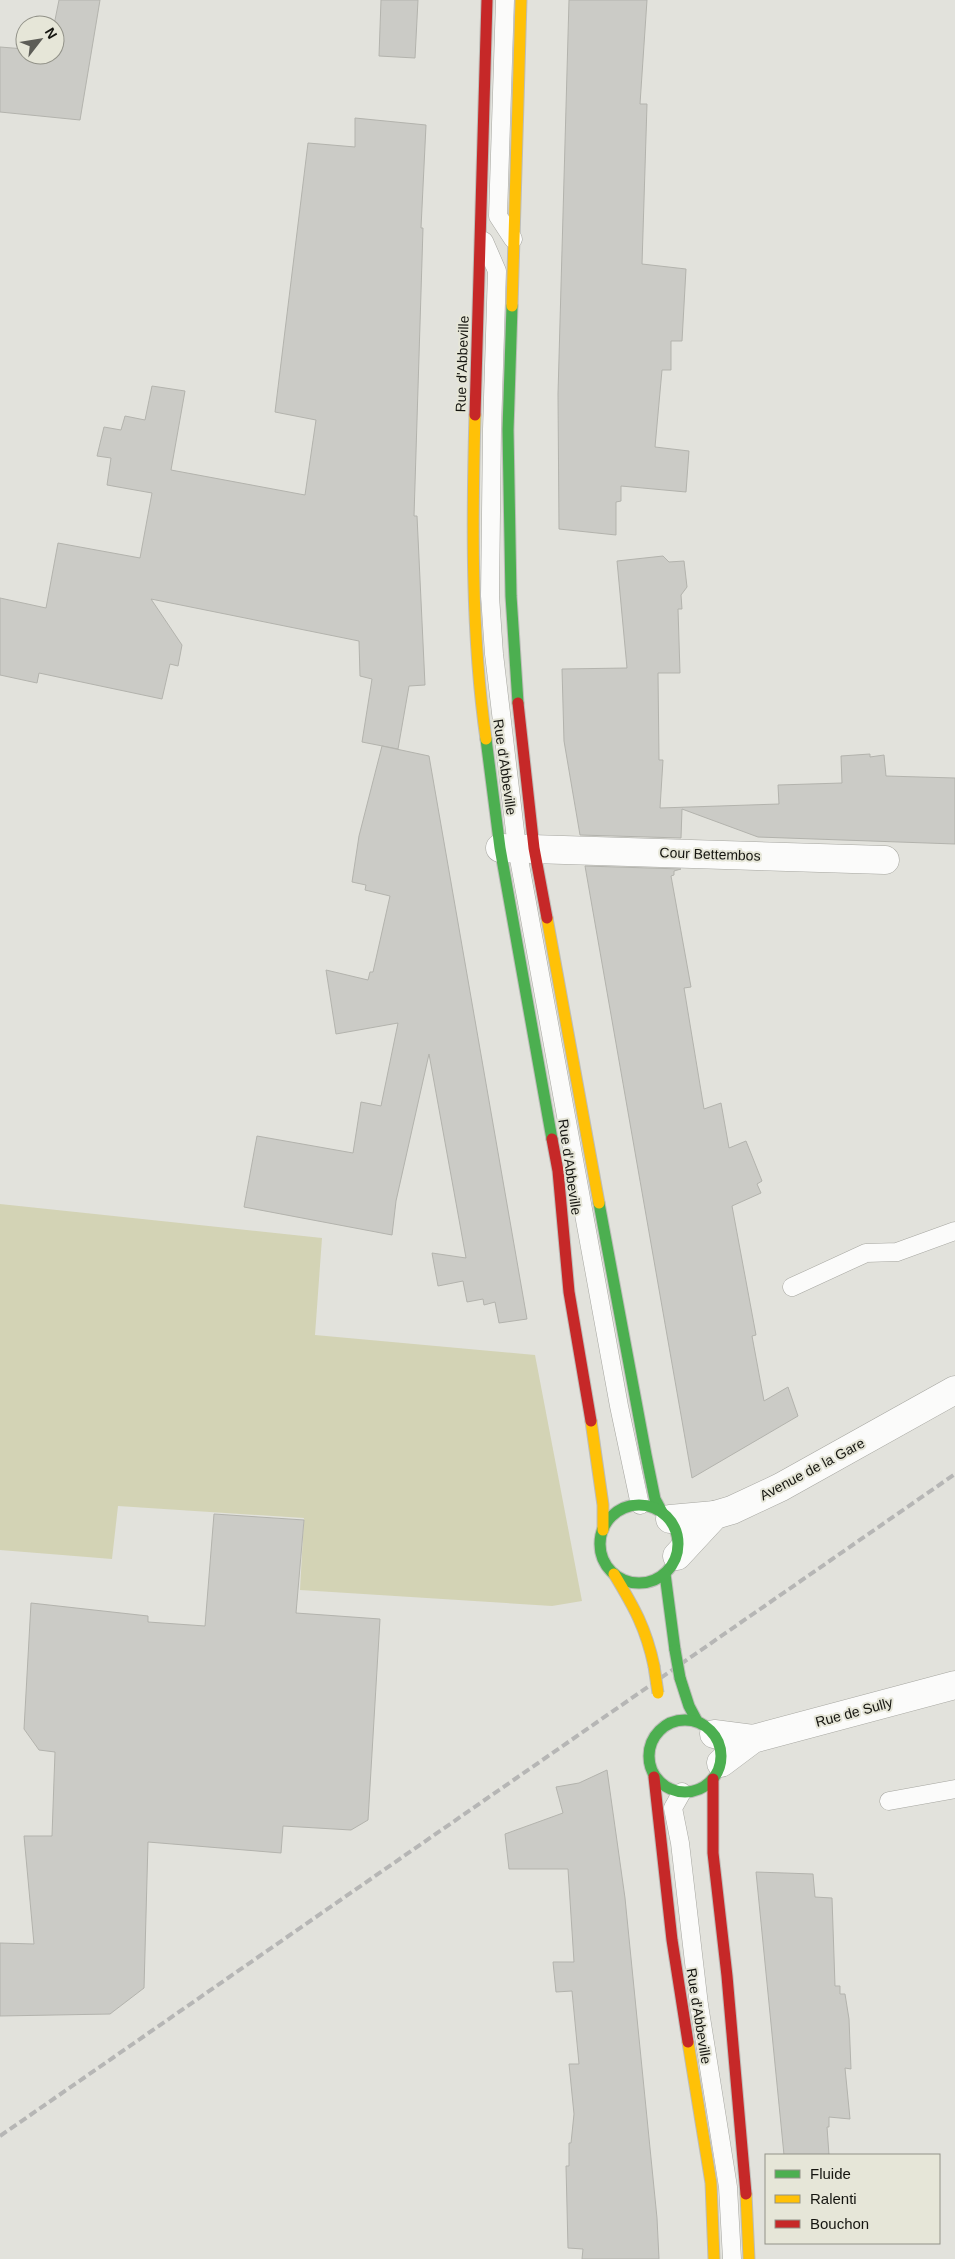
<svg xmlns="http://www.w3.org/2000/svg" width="955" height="2259" viewBox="0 0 955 2259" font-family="Arial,sans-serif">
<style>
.green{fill:#d3d3b5}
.building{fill:#cbcbc6;stroke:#b3b3ad}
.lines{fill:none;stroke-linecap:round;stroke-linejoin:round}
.lane-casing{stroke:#a6a6a0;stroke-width:19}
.street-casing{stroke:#a6a6a0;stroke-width:29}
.fast-casing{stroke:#bdbdb9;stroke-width:13}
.slow-casing{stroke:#bdbdb9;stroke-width:13}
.jam-casing{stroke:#bdbdb9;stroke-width:13}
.lane{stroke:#fbfbfa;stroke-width:18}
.street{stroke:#fbfbfa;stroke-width:28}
.fast{stroke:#4caf50;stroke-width:11}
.slow{stroke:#ffc107;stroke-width:11}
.jam{stroke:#c62828;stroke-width:11}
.rail{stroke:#b6b6b5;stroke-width:4;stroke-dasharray:8 4;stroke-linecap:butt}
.fast-bridge-casing{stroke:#bdbdb9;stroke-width:13;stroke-linecap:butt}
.slow-bridge-casing{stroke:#bdbdb9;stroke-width:13;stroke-linecap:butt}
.fast-bridge{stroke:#4caf50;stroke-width:11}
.slow-bridge{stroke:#ffc107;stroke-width:11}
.labels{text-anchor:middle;stroke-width:4;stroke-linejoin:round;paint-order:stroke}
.street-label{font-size:14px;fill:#151510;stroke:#e6e6d8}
</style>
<rect width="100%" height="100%" fill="#e2e2dc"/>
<polygon class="green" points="0,1204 322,1238 315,1335 535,1355 582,1601 552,1606 300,1590 304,1518 118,1506 112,1559 0,1550"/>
<g class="building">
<polygon points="59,0 100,0 80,120 0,112 0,47 25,49 25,55 55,55 54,25"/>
<polygon points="381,0 418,0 415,58 379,56"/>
<polygon points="569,0 647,0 640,104 647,104 642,264 686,269 682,341 671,341 671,370 662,370 655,447 689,451 686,492 621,486 621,501 616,502 616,535 559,529 558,394"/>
<polygon points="355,118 426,125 421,228 423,228 414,516 417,516 425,685 409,686 398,749 362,742 372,679 360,676 359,641 151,599 182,645 178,666 170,664 162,699 39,673 37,683 0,675 0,598 46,608 58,543 140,558 152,493 107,485 111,458 97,456 104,427 121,430 125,416 145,420 152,386 185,391 171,470 305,495 316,420 275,412 308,143 355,147"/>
<polygon points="663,556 669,562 684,561 687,587 681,595 682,609 678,609 680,673 658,673 659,760 663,760 660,808 779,804 778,785 842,783 841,756 870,754 870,757 884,755 886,776 955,778 955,844 758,837 682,809 681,838 580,835 564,741 562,669 627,668 617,561"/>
<polygon points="382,746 429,756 527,1319 499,1323 495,1302 484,1305 483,1299 467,1302 463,1281 438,1286 432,1253 466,1258 429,1054 396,1201 392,1235 244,1207 257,1136 353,1153 361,1102 381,1106 398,1023 336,1034 326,970 368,980 370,972 373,972 390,896 365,890 366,885 352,882 359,836"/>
<polygon points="585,866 681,869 674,871 674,875 671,876 691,987 684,988 704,1109 721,1103 729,1148 746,1141 762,1181 757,1184 761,1193 732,1206 756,1335 752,1336 764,1401 788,1387 798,1416 692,1478"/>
<polygon points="214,1514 304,1520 296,1613 380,1619 368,1820 351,1830 283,1826 281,1853 148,1842 144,1988 110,2014 0,2016 0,1943 34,1944 24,1836 52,1836 55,1752 39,1750 24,1729 31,1603 148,1616 148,1622 205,1626"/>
<polygon points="607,1770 625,1898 657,2218 659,2259 582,2259 583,2249 568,2248 566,2166 569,2166 569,2143 571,2143 574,2114 569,2064 579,2064 572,1991 556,1992 553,1962 574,1962 568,1869 509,1869 505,1834 563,1813 556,1787 579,1783"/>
<polygon points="756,1872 813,1874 815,1897 832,1898 835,1986 840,1986 840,1994 845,1994 849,2019 851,2069 845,2068 850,2119 829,2117 829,2127 827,2127 829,2155 784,2155"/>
</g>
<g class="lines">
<defs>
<g id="lane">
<polyline points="505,0 498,216 513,239"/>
<polyline points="484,241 497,271 492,429 490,596 494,654 517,848 619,1406 640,1505"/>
<polyline points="792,1287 866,1253 897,1252 955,1231"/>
<polyline points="682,1792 673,1808 680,1843 699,2005 728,2187 732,2259"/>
<polyline points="889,1801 955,1789"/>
</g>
<g id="street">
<polyline points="500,848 885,860"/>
<polyline points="670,1519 715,1515"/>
<polyline points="677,1556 715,1515 732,1510 781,1487 955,1390"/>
<polyline points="714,1734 753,1739"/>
<polyline points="721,1763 753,1739 955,1685"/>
</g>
<g id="fast">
<polyline points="512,306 508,430 511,596 518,703"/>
<polyline points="486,739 500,848 552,1139"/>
<polyline points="599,1203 646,1455 655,1499 662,1512"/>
<circle cx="639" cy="1544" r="39"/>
<polyline points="665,1574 675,1650"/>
<polyline points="680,1678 689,1706 697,1721"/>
<circle cx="685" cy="1756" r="36"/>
</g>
<g id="slow">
<polyline points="512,306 521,0"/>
<path d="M475,415C472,522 471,634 486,739"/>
<polyline points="547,918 599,1203"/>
<polyline points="591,1421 603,1505 603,1530"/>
<path d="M614,1574C634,1607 646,1628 654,1666"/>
<polyline points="688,2042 711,2183 714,2259"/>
<polyline points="746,2194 749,2259"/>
</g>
<g id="jam">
<polyline points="475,415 487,0"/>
<polyline points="518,703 534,848 547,918"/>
<polyline points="552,1139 558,1171 569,1292 591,1421"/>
<polyline points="654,1777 672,1940 688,2042"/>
<polyline points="713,1779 713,1853 727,1976 746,2194"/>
</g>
</defs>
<use href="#lane" class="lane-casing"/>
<use href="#street" class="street-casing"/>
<use href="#fast" class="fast-casing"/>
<use href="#slow" class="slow-casing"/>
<use href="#jam" class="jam-casing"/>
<use href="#lane" class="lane"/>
<use href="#street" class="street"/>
<use href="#fast" class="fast"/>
<use href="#slow" class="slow"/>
<use href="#jam" class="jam"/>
<polyline class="rail" points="0,2136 955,1474"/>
<defs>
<polyline id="fast-bridge" points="675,1650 680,1678"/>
<polyline id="slow-bridge" points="654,1666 658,1693"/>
</defs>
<use href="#fast-bridge" class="fast-bridge-casing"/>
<use href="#slow-bridge" class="slow-bridge-casing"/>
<use href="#fast-bridge" class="fast-bridge"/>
<use href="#slow-bridge" class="slow-bridge"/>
</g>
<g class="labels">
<g class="street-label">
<text transform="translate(462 364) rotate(-88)" y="5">Rue d'Abbeville</text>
<text transform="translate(505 767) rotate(82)" y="5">Rue d'Abbeville</text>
<text transform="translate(710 854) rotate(2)" y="5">Cour Bettembos</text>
<text transform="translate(570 1167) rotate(82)" y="5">Rue d'Abbeville</text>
<text transform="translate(812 1469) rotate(-28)" y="5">Avenue de la Gare</text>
<text transform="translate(854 1712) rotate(-15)" y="5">Rue de Sully</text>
<text transform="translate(699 2016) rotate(81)" y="5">Rue d'Abbeville</text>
</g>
</g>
<rect x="765" y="2154" width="175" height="90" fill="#e6e6d8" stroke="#929288"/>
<rect x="775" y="2170" width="25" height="8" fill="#4caf50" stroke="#929288"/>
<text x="810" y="2179" font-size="15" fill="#151510">Fluide</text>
<rect x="775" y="2195" width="25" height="8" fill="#ffc107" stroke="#929288"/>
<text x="810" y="2204" font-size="15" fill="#151510">Ralenti</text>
<rect x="775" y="2220" width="25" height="8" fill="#c62828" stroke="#929288"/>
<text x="810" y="2229" font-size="15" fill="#151510">Bouchon</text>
<g transform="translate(40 40) rotate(59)"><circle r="24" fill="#e6e6d8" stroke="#929288"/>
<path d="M0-4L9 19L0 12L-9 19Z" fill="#5d5d57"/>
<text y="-8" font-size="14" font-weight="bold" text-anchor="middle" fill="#151510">N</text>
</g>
</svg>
